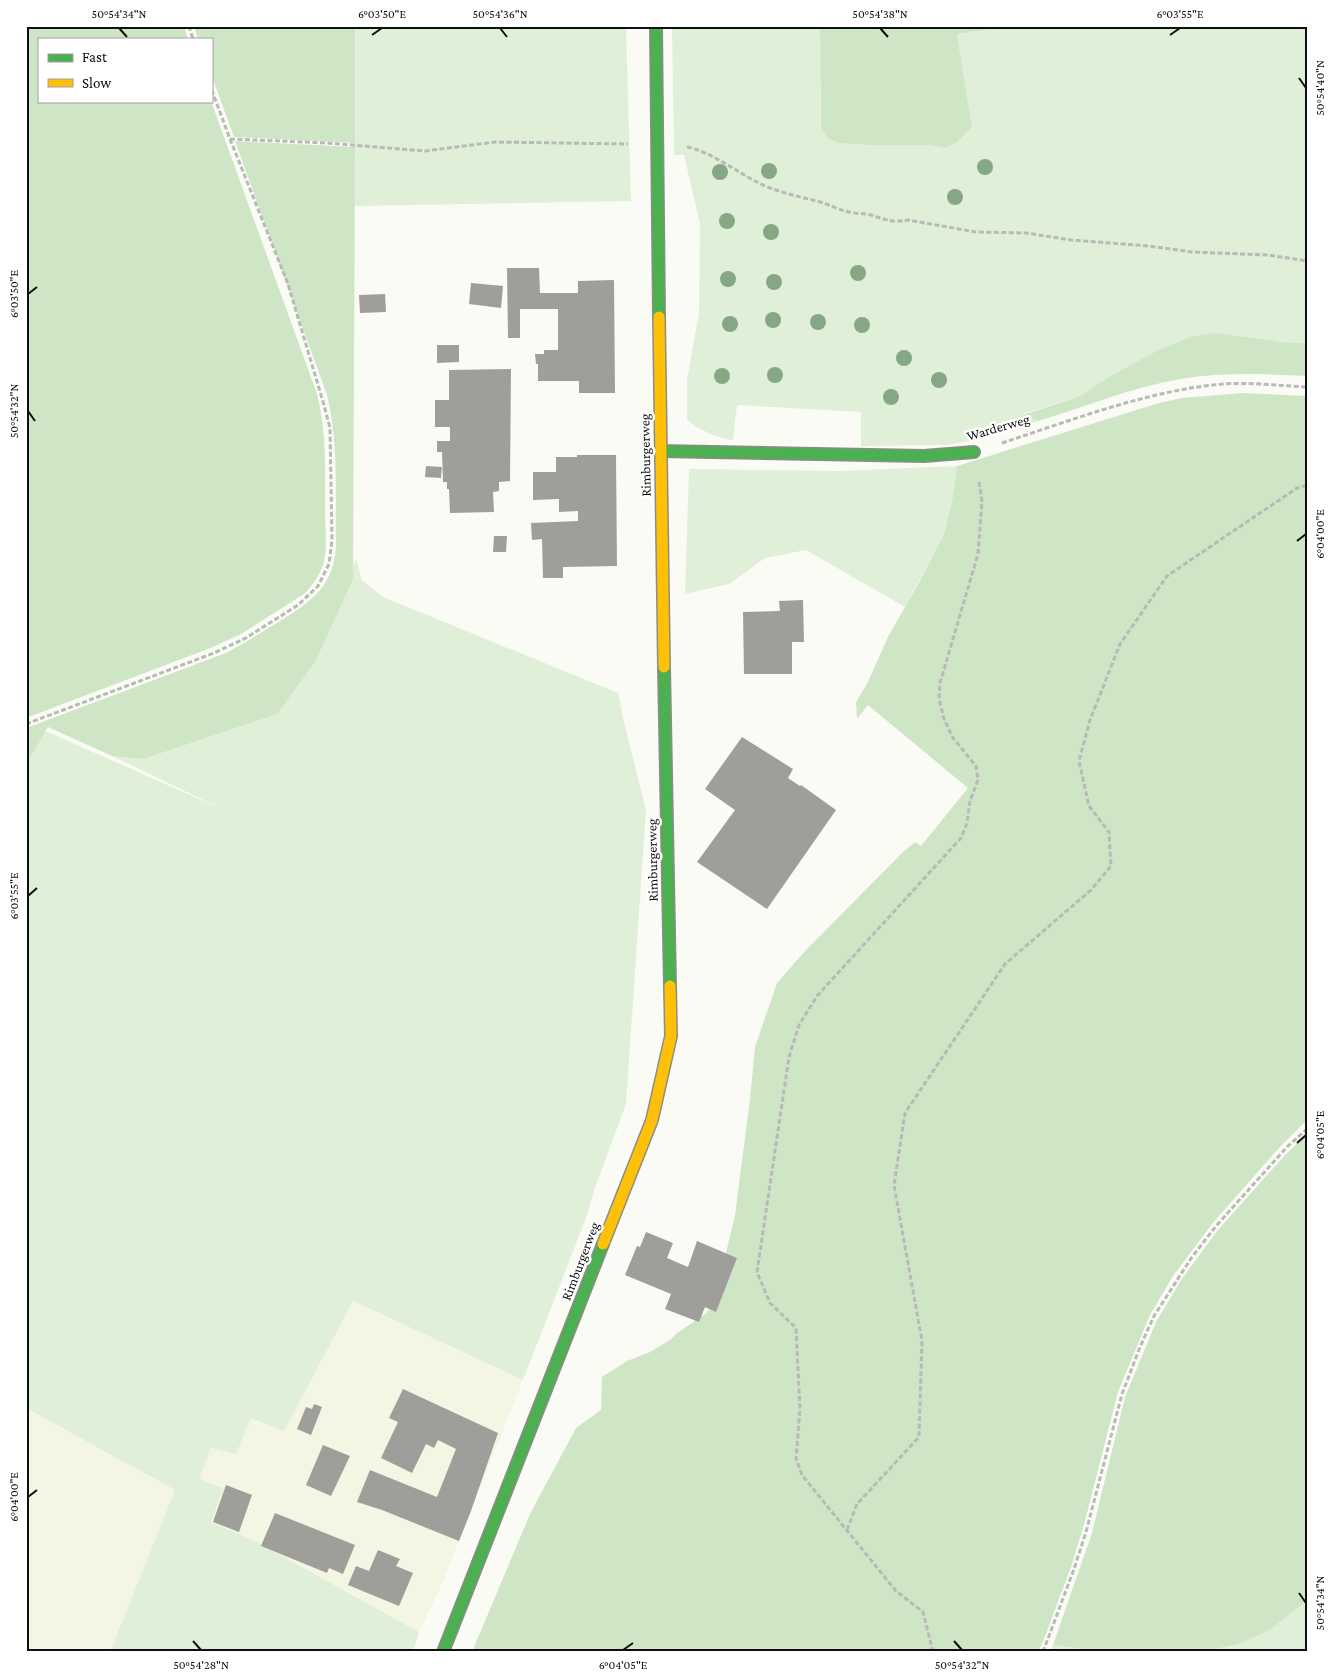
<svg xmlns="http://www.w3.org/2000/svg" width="1334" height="1678" viewBox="0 0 1334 1678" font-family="'Crimson Pro',serif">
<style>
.farmland{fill:#f4f6e3}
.green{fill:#e0efd7}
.forest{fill:#cee6c6}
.building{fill:#9f9e9a}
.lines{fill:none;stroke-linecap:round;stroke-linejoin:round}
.fast-casing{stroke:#8c8c89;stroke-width:14}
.slow-casing{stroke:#8c8c89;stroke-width:14}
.path{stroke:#b9b9b8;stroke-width:3;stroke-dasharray:5 2.5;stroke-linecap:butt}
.fast{stroke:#4caf50;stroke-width:11}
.slow{stroke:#ffc107;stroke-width:11}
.tree{fill:#85a783}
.ticks{fill:none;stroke:#0f0f0f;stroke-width:2}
.labels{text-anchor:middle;stroke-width:5;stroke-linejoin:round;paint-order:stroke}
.street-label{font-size:14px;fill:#0f0f0f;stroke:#fff}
.neatline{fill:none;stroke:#0f0f0f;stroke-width:2}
.ticks-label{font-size:12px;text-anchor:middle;fill:#0f0f0f}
</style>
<rect width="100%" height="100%" fill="#fbfbf5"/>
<g class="farmland">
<polygon points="352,1301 523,1380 442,1584 419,1632 255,1541 211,1522 199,1479 211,1447 236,1454 251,1417 284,1431"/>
<polygon points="26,1408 175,1490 110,1652 26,1652"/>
</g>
<g class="green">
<polygon points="348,26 626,26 631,201 353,206 352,130"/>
<path d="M672,26H820L821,128L828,139L838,143L870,145H930L943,148L972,127L957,34L1013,26H1308V343L1190,337L1160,349L1112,375L1078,397L1022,414L1038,421L983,439L947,445L861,446V412L737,405L733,440C720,439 696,429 687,419V380L699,313L700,224L684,155H674Z"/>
<polygon points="957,466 952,501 944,534 905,607 806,550 765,558 729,584 685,594 689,469 841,471"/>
<path d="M356,559L362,580L383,597L618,693C625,732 637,771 646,810L626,1104L596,1185L586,1218L523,1380L353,1301L284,1431L251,1418L236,1454L211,1448L199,1479L223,1488L211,1522L255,1541L419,1632L413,1652H110L175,1490L26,1408V761L41,729L224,810L112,756L143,759L313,663Z"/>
<polygon points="1308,1600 1308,1652 1200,1652 1240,1644 1271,1629"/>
<polygon points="1053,1645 1103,1652 1049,1652"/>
</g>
<g class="forest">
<path d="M26,26H184L188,39H39V101H211L317,394C327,435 325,470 325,512C325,530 328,548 323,565C319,576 312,586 304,594L241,634L213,647L26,718Z"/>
<polygon points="194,26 355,26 355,143 234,137 211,74 211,39 198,39"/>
<polygon points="820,26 1013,26 957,34 972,127 956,143 943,148 930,145 870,145 838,143 828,139 821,128"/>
<path d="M235,141L355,147L353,579L315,662L277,714L143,759L112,756L48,727L26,765V728L226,653C245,643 262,632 280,621C312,601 333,587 336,547C335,496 339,444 327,395Z"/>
<path d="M1215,333L1282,342L1308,343V376C1266,374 1223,372 1181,379C1132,387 1085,407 1038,421L1022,415L1078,397L1112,375L1160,349L1190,337Z"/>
<polygon points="1243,393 1308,396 1308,1119 1278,1149 1212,1224 1173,1276 1150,1315 1118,1392 1085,1521 1071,1567 1044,1639 1038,1652 472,1652 530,1514 576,1428 601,1410 602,1377 627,1361 650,1352 670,1340 677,1333 705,1314 714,1304 735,1215 750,1099 755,1047 777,983 806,950 903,852 915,842 921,846 968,788 868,705 857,719 856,702 867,684 888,637 917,586 944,534 952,501 957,466 1159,403 1182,398"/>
<polygon points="1308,1133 1308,1600 1271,1629 1240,1644 1200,1652 1103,1652 1053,1645 1092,1533 1125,1397 1156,1322 1181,1280 1217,1231 1286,1154"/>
</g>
<g class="building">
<polygon points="507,268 539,268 540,293 578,293 578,281 614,280 615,393 579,393 579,381 538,381 538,364 536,364 535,354 544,354 544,350 558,350 558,309 520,309 520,338 508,338"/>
<polygon points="471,283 503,286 501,308 469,304"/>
<polygon points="385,294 386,312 360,313 359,295"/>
<polygon points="437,345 459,345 459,362 437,363"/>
<polygon points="511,369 510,481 499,482 499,491 493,492 494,512 450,513 449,489 447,489 447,482 443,482 442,452 437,452 437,441 450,441 450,427 435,427 435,400 449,400 449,370"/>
<polygon points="577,455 616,455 617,566 563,567 563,578 543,578 542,539 532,540 531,523 578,521 578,511 559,512 559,499 533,500 533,472 556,472 556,457 577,457"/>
<polygon points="426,466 442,467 441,478 425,477"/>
<polygon points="494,536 507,536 506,552 493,552"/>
<polygon points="803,600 804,642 792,642 792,674 744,674 743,612 780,611 779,601"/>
<polygon points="742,737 793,769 788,778 800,786 801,785 836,810 767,909 697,862 735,810 705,789"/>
<polygon points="646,1232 673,1243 667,1258 688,1267 697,1241 737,1258 716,1312 705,1307 699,1322 665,1309 671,1294 625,1275 637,1246 640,1247"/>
<polygon points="403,1389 498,1433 471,1511 459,1541 382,1510 357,1502 370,1470 437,1497 456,1449 438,1440 434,1448 426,1444 412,1473 381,1458 398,1422 389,1418"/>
<polygon points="314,1404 322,1407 311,1435 297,1429 306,1407 312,1409"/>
<polygon points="323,1445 350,1456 331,1496 306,1485"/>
<polygon points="226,1485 252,1495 239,1532 213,1522"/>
<polygon points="275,1513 355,1545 343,1574 329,1568 327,1573 261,1546"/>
<polygon points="378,1550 400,1559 396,1566 413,1573 399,1606 348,1585 356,1566 369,1571"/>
</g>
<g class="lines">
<defs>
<g id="fast">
<polyline points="656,26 659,317"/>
<polyline points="660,451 924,456 974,452"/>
<polyline points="664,667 670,986"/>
<polyline points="443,1652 603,1244"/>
</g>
<g id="slow">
<polyline points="659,317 664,667"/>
<polyline points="603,1244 652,1120 671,1036 670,986"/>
</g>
</defs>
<use href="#fast" class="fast-casing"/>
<use href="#slow" class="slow-casing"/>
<g class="path">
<polyline points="189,26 193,39"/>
<polyline points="230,139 327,143 425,151 495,142 628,144"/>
<path d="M687,147C707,150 736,171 755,181C775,192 798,196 820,202C830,205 839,210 849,212C856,214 864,213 871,215C887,220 892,223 908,220L976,232L1026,233L1071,240L1149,246L1192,252L1268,255L1308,261"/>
<path d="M1002,443C1072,420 1150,390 1223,384C1251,382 1280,386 1308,387"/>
<polyline points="26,724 214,653 246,638 298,605 318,586 329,564 332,540 330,428 324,405 288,284 230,139 211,88"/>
<polyline points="847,1530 857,1504 919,1437 922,1341 894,1185 905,1113 1005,964 1091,890 1111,866 1109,832 1089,806 1079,761 1090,720 1120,644 1167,576 1297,488 1308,485"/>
<polyline points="933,1652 923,1612 896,1591 802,1475 796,1459 800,1409 796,1328 770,1303 757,1272 789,1057 799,1025 817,996 961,838 967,823 970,801 978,780 976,766 953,738 944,719 939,699 940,683 978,554 982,501 979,482"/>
<polyline points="1043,1652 1074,1569 1086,1532 1122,1394 1140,1347 1154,1316 1192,1257 1216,1226 1287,1147 1308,1128"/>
</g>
<use href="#fast" class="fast"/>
<use href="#slow" class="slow"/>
</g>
<g class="tree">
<circle cx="985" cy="167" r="8"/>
<circle cx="769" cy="171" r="8"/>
<circle cx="720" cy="172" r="8"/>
<circle cx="955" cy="197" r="8"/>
<circle cx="727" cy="221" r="8"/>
<circle cx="771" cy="232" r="8"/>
<circle cx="858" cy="273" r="8"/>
<circle cx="728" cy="279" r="8"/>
<circle cx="774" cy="282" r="8"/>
<circle cx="773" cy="320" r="8"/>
<circle cx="818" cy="322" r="8"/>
<circle cx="730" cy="324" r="8"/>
<circle cx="862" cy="325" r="8"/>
<circle cx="904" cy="358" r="8"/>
<circle cx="775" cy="375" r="8"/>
<circle cx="722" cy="376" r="8"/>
<circle cx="939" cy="380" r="8"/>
<circle cx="891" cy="397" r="8"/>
</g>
<path class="ticks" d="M119,28L127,37M500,28L507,37M880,28L888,37M372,35L382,28M1170,35L1180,28M1299,78L1306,88M28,294L37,287M28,411L35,421M1297,541L1306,534M28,896L37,888M1297,1143L1306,1135M28,1497L37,1490M1299,1593L1306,1603M193,1641L201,1650M954,1641L962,1650M623,1650L633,1643"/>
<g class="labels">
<g class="street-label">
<text transform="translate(998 427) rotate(-16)" y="5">Warderweg</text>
<text transform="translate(645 455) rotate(-91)" y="5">Rimburgerweg</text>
<text transform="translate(652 860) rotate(-91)" y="5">Rimburgerweg</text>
<text transform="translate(580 1261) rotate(-69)" y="5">Rimburgerweg</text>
</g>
</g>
<rect width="1334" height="1678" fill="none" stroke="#ffffff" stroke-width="55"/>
<rect x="38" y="38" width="175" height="65" fill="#ffffff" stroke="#9f9f9f"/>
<rect x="48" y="54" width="25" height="8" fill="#4caf50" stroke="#9f9f9f"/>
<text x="82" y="62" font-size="15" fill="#0f0f0f">Fast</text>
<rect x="48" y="79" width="25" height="8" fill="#ffc107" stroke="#9f9f9f"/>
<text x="82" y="88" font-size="15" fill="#0f0f0f">Slow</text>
<rect x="28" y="28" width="1278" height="1622" class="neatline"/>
<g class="ticks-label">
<text x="119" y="18">50°54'34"N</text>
<text x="382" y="18">6°03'50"E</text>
<text x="500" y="18">50°54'36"N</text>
<text x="880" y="18">50°54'38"N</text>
<text x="1180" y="18">6°03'55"E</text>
<text transform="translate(1320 88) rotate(-90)" y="4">50°54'40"N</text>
<text transform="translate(14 294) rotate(-90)" y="4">6°03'50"E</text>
<text transform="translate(14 411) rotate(-90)" y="4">50°54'32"N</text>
<text transform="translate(1320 534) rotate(-90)" y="4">6°04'00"E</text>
<text transform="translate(14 896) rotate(-90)" y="4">6°03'55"E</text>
<text transform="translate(1320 1135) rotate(-90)" y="4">6°04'05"E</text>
<text transform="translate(14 1497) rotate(-90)" y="4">6°04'00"E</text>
<text transform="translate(1320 1603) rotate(-90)" y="4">50°54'34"N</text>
<text x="201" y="1669">50°54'28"N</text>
<text x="623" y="1669">6°04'05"E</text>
<text x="962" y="1669">50°54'32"N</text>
</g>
</svg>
